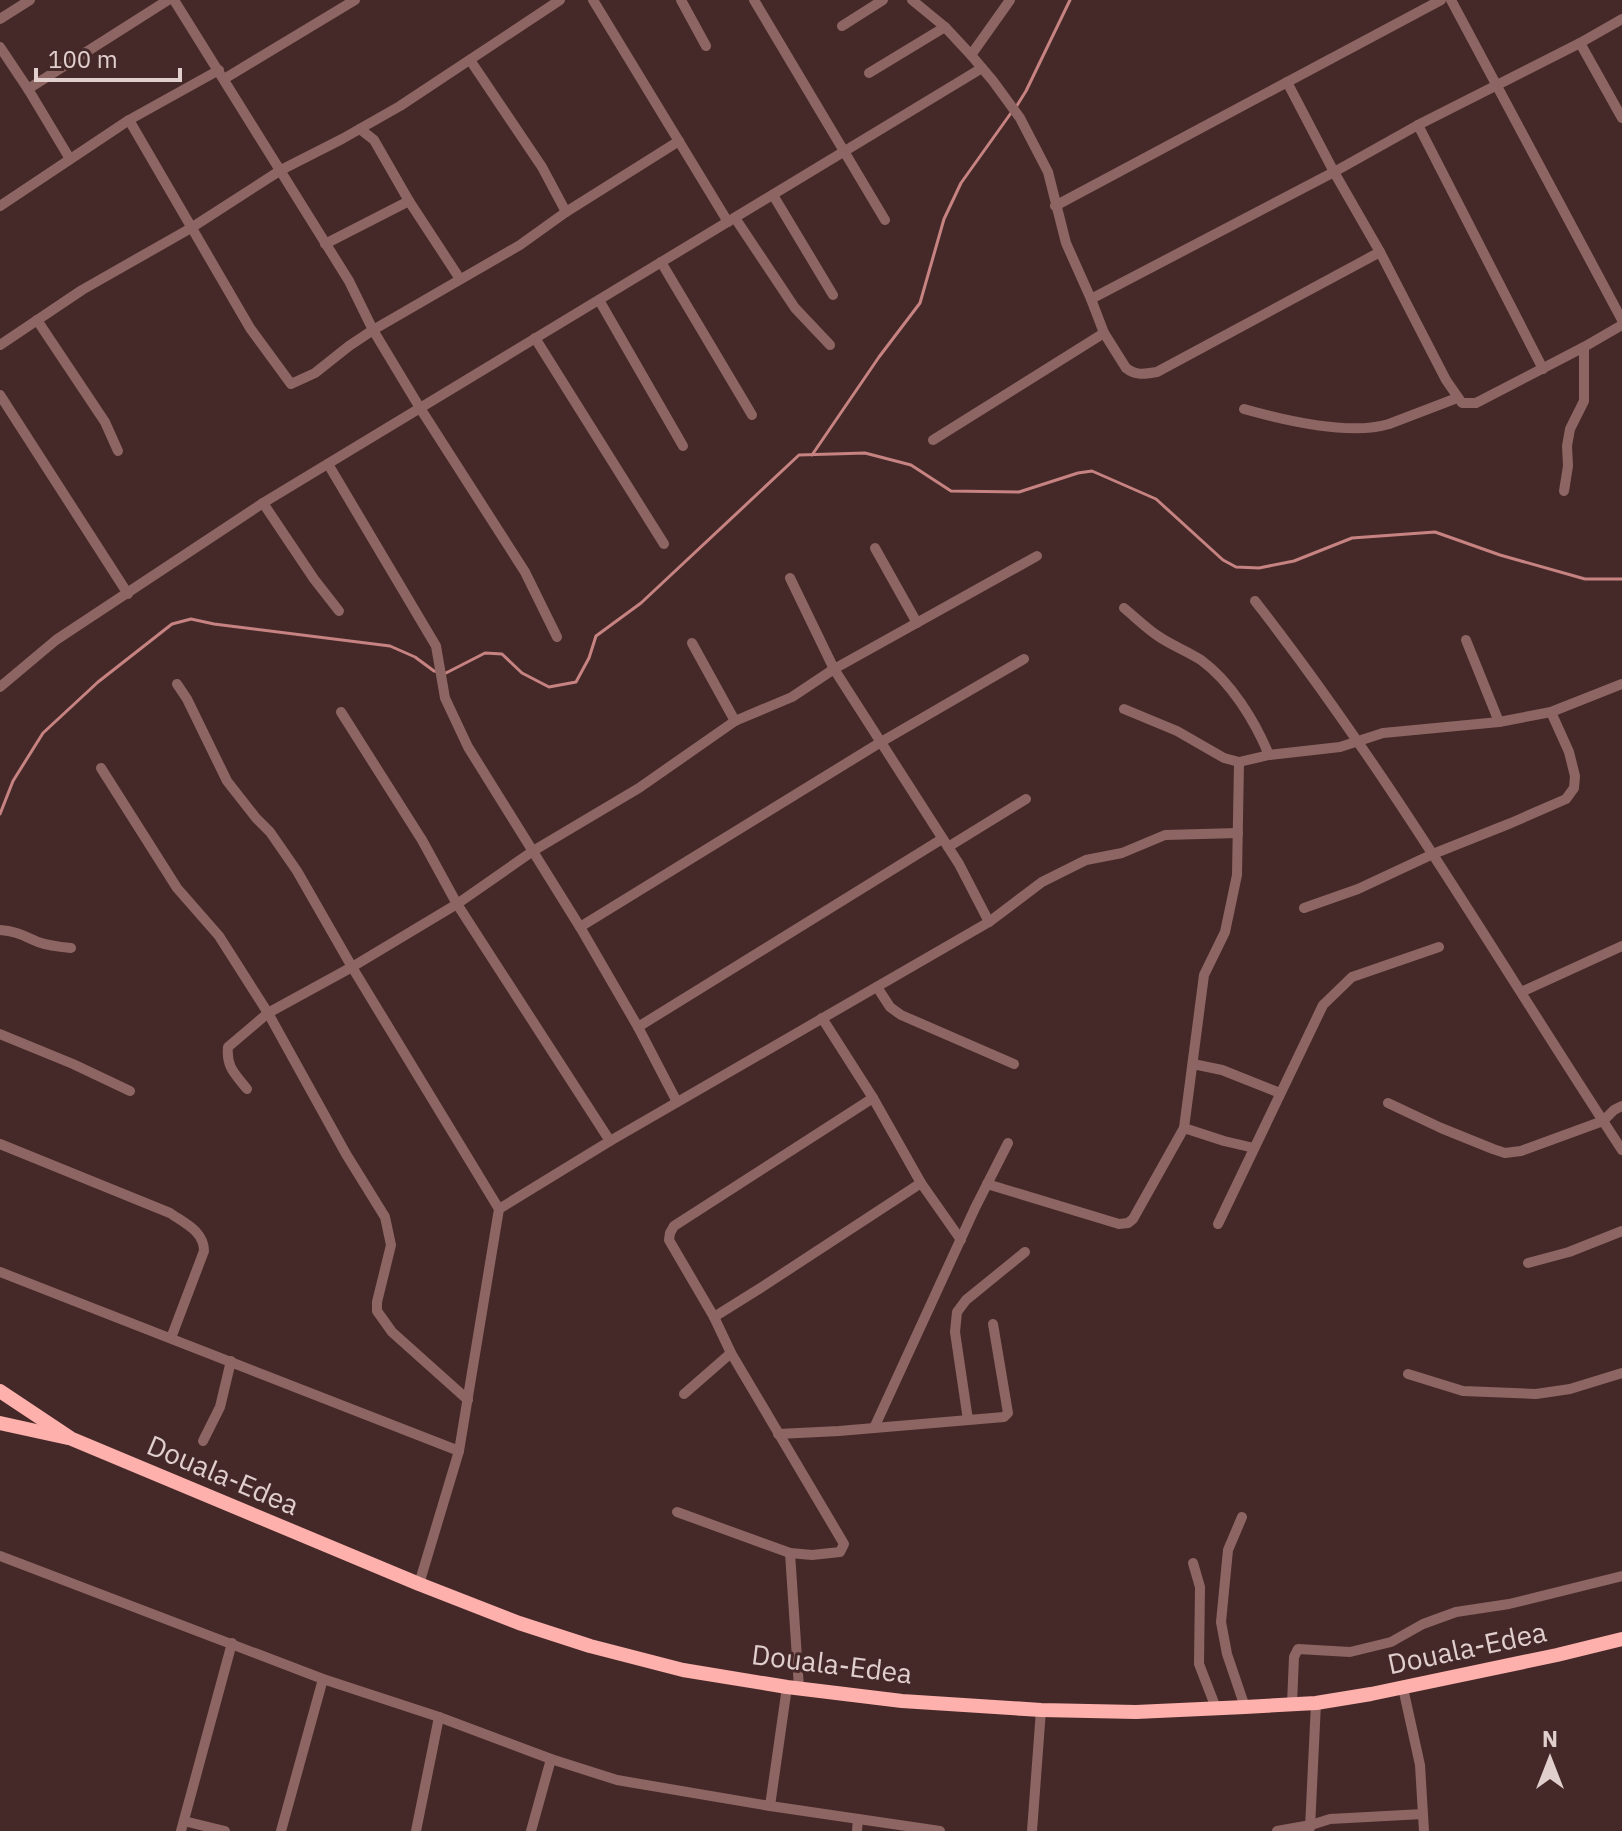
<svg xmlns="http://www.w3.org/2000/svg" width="1622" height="1831" viewBox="0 0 1622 1831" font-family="'IBM Plex Sans',sans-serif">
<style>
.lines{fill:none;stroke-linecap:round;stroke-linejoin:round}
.stream{stroke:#c68381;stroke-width:3}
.minor{stroke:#8d6563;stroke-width:10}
.highway{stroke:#feb0ac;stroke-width:14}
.labels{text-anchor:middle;stroke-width:6;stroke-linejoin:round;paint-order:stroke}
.street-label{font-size:28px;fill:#e1cfce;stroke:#452928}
</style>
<rect width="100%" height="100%" fill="#452928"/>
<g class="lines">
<g class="stream">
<polyline points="1016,107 1026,91 1070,0"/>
<polyline points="812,455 879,357 920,303 944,219 961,183 1011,113"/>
<polyline points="0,814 13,781 43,733 98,682 172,624 191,619 214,624 390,646 415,657 434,671 446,673 485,653 502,654 522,673 549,687 576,682 589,658 596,636 641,603 799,455 865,453 911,465 951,491 1019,492 1078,473 1092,471 1156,499 1223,560 1236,567 1259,568 1294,561 1352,538 1435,532 1500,555 1585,579 1622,579"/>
</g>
<g class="minor">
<polyline points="174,0 349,281 373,330 420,408 525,572 557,637"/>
<polyline points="593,0 728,222"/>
<polyline points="681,0 706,46"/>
<polyline points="754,0 885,220"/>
<path d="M912,0L945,27L971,55L993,81L1020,118L1048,172L1066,243L1091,299L1104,333L1126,368C1136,376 1145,374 1157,372L1380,252"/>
<polyline points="1451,0 1622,320"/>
<polyline points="0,19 30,0"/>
<polyline points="842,26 883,0"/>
<polyline points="1580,43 1622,118"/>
<polyline points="0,47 28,89 70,159"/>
<polyline points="971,55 1010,0"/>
<polyline points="470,60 542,167 566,212"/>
<polyline points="869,73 945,27"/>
<polyline points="224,79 355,0"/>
<polyline points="1287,82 1334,172 1380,252 1446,380 1462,403 1476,403 1584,347 1622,325"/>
<polyline points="28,89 168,0"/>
<polyline points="129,120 250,328 291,384 315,373 349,346 373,330 520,245 566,212 679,141"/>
<polyline points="1418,125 1543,369"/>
<polyline points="360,129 374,140 409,201 460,279"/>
<polyline points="773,195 833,295"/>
<polyline points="0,206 129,120 219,70"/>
<polyline points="1055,206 1441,0"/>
<polyline points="735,218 795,308 830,345"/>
<polyline points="325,244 409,201"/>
<polyline points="661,262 752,415"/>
<polyline points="1091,299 1334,172 1418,125 1580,43 1622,19"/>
<polyline points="599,300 683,446"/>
<polyline points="37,320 105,422 118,451"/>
<polyline points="535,338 664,544"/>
<polyline points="0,345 82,290 191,228 281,170 342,139 400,106 560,0"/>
<polyline points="0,395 128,594"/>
<path d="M1244,409C1283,420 1350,436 1389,424L1457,398"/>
<polyline points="933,440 1104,333"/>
<polyline points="328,464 436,646 445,698 468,747 580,927 638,1027 677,1102"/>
<polyline points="1564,491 1568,466 1567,446 1570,429 1584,401 1584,347"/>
<polyline points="263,503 314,579 339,611"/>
<polyline points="875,548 917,623"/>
<polyline points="790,578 834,669 959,864 989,922"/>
<path d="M1255,601C1391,775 1501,966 1622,1150"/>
<path d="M1124,608C1135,617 1146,628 1158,636C1171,645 1187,651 1201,660C1231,682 1255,721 1269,755"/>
<polyline points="1466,640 1499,722"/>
<polyline points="692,643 735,721"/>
<polyline points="177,684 187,699 227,781 256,818 270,832 297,871 352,967 499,1209 459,1451 419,1584"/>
<polyline points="0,687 56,640 263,503 982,68"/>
<polyline points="1124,709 1177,731 1224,758 1239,762 1269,755 1340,747 1383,733 1499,722 1551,712 1622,684"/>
<polyline points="341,712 422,840 457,904 610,1141"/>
<polyline points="101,768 177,888 219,936 268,1013 346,1154 385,1217 391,1245 377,1302 377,1311 392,1332 468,1400"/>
<polyline points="948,847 1026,799"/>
<polyline points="1304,908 1358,889 1433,854 1511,823 1566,799 1574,788 1575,776 1569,752 1551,712"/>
<polyline points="580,927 881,742 1024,659"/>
<path d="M0,930C16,931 24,936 38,942C49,946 60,947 71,948"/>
<polyline points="877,987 890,1007 901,1015 1014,1064"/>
<polyline points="1521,992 1622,946"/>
<polyline points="822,1018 873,1098 921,1183 961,1240"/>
<polyline points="638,1027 942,839"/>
<polyline points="0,1034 73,1064 130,1091"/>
<polyline points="1193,1064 1222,1070 1280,1093"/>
<path d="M247,1089C235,1074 226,1067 228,1047L268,1013L352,967L457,904L533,851L639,788L735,721L792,697L834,669L1037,556"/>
<polyline points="1388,1103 1441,1128 1493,1149 1505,1153 1521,1151 1603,1121 1614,1110 1622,1106"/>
<polyline points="1184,1128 1224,1141 1254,1148"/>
<path d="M0,1144L170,1213C184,1223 204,1231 204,1251L171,1338"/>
<polyline points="987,1184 1119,1224 1128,1223 1133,1219 1184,1128 1204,975 1225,932 1237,875 1239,762"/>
<polyline points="499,1209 610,1141 989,922 1042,882 1086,860 1122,853 1165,835 1238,833"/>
<polyline points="1218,1224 1323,1005 1352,977 1439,947"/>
<polyline points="1528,1263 1569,1252 1622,1231"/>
<polyline points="0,1272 459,1451"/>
<polyline points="714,1317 762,1287 921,1183"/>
<polyline points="1408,1374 1463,1391 1536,1394 1570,1389 1622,1373"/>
<polyline points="684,1394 731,1353"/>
<polyline points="968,1420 955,1332 957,1312 966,1300 1025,1252"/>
<polyline points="874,1428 975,1208 1008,1143"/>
<polyline points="778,1434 839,1431 1004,1417 1008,1413 993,1324"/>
<polyline points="203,1441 220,1407 231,1361"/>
<polyline points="677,1512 790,1553 812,1555 840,1552 844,1544 731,1353 714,1317 669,1240 670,1233 674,1226 873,1098"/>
<polyline points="1242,1517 1228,1550 1221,1622 1227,1654 1245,1707"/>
<polyline points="790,1553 799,1688"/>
<polyline points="0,1556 323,1679 439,1717 551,1759 617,1780 770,1806 940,1831"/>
<polyline points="1193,1563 1200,1587 1199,1664 1216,1708"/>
<polyline points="1403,1688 1420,1765 1424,1831"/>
<polyline points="1292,1704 1294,1657 1298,1649 1350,1652 1391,1642 1423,1624 1456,1612 1509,1604 1622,1576"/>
<polyline points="770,1806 787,1687"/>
<polyline points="184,1821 225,1831"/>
<polyline points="1310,1828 1316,1703"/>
<polyline points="181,1831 232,1643"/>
<polyline points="281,1831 323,1679"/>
<polyline points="416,1831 439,1717"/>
<polyline points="531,1831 551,1759"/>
<polyline points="857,1831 858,1819"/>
<polyline points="1032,1831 1041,1710"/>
<polyline points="1277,1831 1311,1825 1330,1819 1423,1814"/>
</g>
<g class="highway">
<polyline points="0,1391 72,1439 419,1584 519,1623 590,1646 683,1670 787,1687 902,1701 1041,1710 1136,1712 1245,1707 1316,1703 1371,1694 1557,1655 1622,1639"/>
<polyline points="0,1423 68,1438"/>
</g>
</g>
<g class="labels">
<g class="street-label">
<text transform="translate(223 1475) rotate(23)" y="10">Douala-Edea</text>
<text transform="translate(1467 1648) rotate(-12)" y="10">Douala-Edea</text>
<text transform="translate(832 1664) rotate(7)" y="10">Douala-Edea</text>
</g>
</g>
<g transform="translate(1550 1759)" stroke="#452928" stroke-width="6" paint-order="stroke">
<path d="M0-6L14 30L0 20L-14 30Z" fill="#e1cfce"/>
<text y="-12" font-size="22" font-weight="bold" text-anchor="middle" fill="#e1cfce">N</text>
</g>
<path d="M36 68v12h144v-12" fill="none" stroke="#e1cfce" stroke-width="4"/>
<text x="48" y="68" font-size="24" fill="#e1cfce" stroke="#452928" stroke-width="6" paint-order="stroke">100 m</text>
</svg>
